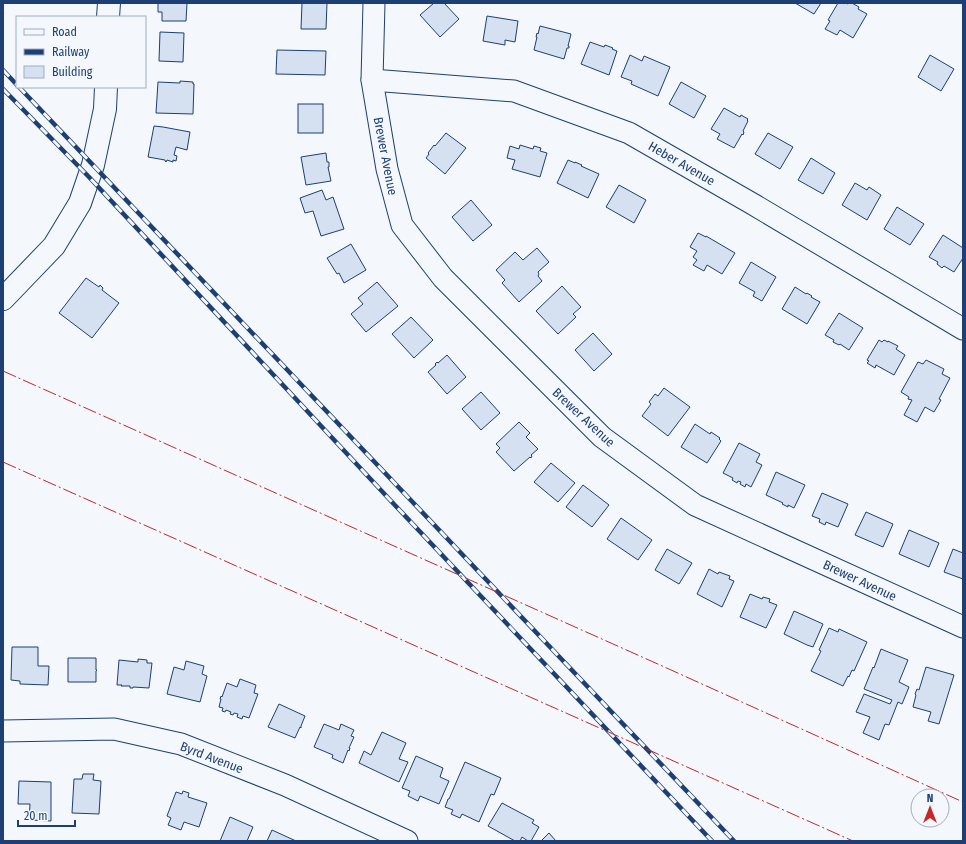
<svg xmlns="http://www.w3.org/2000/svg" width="966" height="844" viewBox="0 0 966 844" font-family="'Fira Sans Condensed',sans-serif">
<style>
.building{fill:#d5e0f0;stroke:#1d3f73}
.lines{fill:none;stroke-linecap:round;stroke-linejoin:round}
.minor-casing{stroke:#1d3f73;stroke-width:23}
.major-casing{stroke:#1d3f73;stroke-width:24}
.minor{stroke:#f4f7fb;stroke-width:21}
.major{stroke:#f4f7fb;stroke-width:22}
.rail-casing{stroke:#1d3f73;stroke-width:4.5}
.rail{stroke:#f4f7fb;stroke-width:3;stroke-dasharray:9;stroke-linecap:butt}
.power{stroke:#c62828;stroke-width:1;stroke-dasharray:14 3 2 3;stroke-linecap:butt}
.labels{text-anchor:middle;stroke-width:3;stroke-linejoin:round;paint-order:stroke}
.street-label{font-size:13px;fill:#1d3f73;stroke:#f4f7fb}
</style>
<rect width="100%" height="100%" fill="#f4f7fb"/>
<g class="building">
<polygon points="158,3 187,3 186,21 162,21 162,12 158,12"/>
<polygon points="302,3 327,3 326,29 301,29"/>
<polygon points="434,3 444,3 459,19 440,37 420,15"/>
<polygon points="795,3 821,3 814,14"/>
<polygon points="838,3 846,3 848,4 848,3 852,3 859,7 858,9 867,14 853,38 840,30 837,35 825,29 830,21 828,20"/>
<polygon points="487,16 518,21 515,42 505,40 505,45 483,41"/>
<polygon points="540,26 571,34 568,46 569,46 569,48 567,48 564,59 534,50 537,37 536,37 537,33 538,34"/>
<polygon points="160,32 184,33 183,62 159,61"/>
<polygon points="590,42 604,47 605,45 613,48 612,49 617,51 609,75 581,64"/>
<polygon points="277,50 326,51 325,75 276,74"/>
<polygon points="630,55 642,61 644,56 670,67 658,96 631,84 632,81 621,77"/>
<polygon points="930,55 954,69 941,91 918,77"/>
<polygon points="180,81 193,82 193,84 194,84 193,114 156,113 158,82 180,83"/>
<polygon points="681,82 706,96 694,118 669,104"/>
<rect x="298" y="104" width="25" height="29"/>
<polygon points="724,108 740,117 741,115 748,119 747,120 748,121 743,131 744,132 743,135 742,134 734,148 717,139 720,134 711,129"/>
<polygon points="154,126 163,127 190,132 187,150 176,147 174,155 177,156 176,161 173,160 173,162 167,160 166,162 165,161 165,160 148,157"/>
<polygon points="446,133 466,148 445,174 426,158 429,154 428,153 434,145 435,146"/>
<polygon points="768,133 793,147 780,169 755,154"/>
<polygon points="520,145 533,149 534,146 541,148 540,151 547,153 540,177 512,169 515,160 507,158 510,146 519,149"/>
<polygon points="326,153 327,162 329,162 329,167 328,167 331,181 306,185 301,157"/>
<polygon points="811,158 835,173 823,194 798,180"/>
<polygon points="568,160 575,163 575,162 582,165 581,166 599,174 588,198 557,183"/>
<polygon points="855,183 867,190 869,187 881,195 867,220 842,205"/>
<polygon points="619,185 646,200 634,223 606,207"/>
<polygon points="322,190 326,200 333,197 344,229 321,236 313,211 305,213 300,198"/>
<polygon points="471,200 492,225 473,241 452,217"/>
<polygon points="897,207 924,224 910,245 884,229"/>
<polygon points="698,233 706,237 706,236 735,253 722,274 707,265 704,271 693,265 697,260 693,257 697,251 690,247"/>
<polygon points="943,235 963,248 963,258 954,272 944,266 942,268 937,264 938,262 929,257"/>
<polygon points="351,244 366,270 344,283 339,273 337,274 327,258"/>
<polygon points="537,248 549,262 538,272 539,274 538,276 542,281 519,302 502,283 505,280 496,270 515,252 523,260"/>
<polygon points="751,262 776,277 762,301 753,296 755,292 739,283"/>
<polygon points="86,278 99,287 100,285 103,288 102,290 119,303 92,338 59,313"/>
<polygon points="377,282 398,306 366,332 351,314 363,304 358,298"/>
<polygon points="562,286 581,307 573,314 576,317 558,334 536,311"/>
<polygon points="795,287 806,294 807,293 812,296 811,297 820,302 807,324 782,309"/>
<polygon points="839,313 863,328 849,350 840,344 839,345 833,342 834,340 825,335"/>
<polygon points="411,317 433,340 414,358 392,334"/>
<polygon points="593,333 612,354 594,371 575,350"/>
<polygon points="879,340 882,342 884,340 888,342 888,341 898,346 896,349 905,355 894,375 876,365 875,368 867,363 869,361 867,360"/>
<polygon points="447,355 466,377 447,394 428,372 436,365 435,364 437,362 438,363"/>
<polygon points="926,360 944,369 942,374 950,378 939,399 941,400 934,412 925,407 917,422 904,415 912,400 908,399 909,397 901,392 918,362 923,364"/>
<polygon points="664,388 690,407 668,436 642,416 651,404 649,402 655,394 658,396"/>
<polygon points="481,392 500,413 481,430 462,409"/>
<polygon points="519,422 530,433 526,437 538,449 531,455 532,456 531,458 530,457 514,471 496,452 500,448 496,444"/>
<polygon points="695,424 710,434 711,432 720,438 719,439 721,441 707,463 681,447"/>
<polygon points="739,443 760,454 756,462 762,465 751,487 746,484 745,487 740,484 741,482 738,481 737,483 732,480 733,478 723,473"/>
<polygon points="551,463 575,483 558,502 534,482"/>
<polygon points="776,472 805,485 794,508 788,505 788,507 782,504 783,503 766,495"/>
<polygon points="583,485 609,505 592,527 566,507"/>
<polygon points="822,493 848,504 838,527 826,522 825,525 819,522 820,519 812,516"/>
<polygon points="866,512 893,524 883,547 855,535"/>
<polygon points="621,518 652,540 638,560 607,539"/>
<polygon points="909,530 939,543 929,567 899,554"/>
<polygon points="667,549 692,563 679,584 655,570"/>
<polygon points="953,549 963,553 963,579 944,572"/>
<polygon points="709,569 718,574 719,572 730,576 729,579 734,581 722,607 697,594"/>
<polygon points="750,594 762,599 763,597 770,599 769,602 777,605 766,628 740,617"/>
<polygon points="794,611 823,624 813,647 807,645 784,634"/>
<polygon points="829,628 838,632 839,629 867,642 854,671 852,670 849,677 848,676 843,686 811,671 821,651 819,650"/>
<polygon points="12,647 38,647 38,666 49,666 48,685 20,684 20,681 11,680"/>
<polygon points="881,649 908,660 899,682 909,687 902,704 898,702 889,725 885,724 879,740 863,733 870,717 856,712 864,694 890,704 892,700 864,689 873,667 874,668"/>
<polygon points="68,658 96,658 96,670 97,670 96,671 96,682 68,682"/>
<polygon points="138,659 147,660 147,663 152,663 149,688 133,687 133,688 130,688 130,686 121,686 122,685 117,685 119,660 138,662"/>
<polygon points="186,661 204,666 202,674 207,676 200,702 167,694 174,667 184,670"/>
<polygon points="926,667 954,675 939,724 928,721 931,712 913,707 916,695 915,694 917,689 919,690"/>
<polygon points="240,679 256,685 254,693 258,694 249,718 243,716 242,719 237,717 238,714 234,713 233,715 230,714 231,712 226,710 225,712 222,711 223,708 219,707 221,699 220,699 221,696 222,697 227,683 237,687"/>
<polygon points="279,704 305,716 301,726 301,728 300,727 295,738 268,727"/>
<polygon points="324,724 339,730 341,724 354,730 351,736 354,737 349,748 350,748 349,751 348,750 343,763 332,758 333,755 314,747"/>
<polygon points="382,732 406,743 399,759 408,762 399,782 359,763 364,751 371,755"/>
<polygon points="416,756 443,768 440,777 449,781 439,804 420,796 418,801 408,796 410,791 402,788"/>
<polygon points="465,762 501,778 494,795 491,794 479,822 462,814 460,818 451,814 453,810 445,807 447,802 448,799 449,799"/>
<polygon points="83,774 94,774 93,780 101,781 99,814 72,813 74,779 82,779"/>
<polygon points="19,781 51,782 51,821 29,820 30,804 18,804"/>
<polygon points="183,791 189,793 188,797 207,803 199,827 184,822 181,830 168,825 171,818 167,816 176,792 182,794"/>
<polygon points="502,803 534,820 532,823 539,827 531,841 528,841 522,837 520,841 515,841 488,826"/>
<polygon points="230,817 253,827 247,841 220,841"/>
<polygon points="272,830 296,841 267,841"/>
<polygon points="549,833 556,841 541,841"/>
</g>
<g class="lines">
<defs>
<g id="minor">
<polyline points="374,3 372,80 387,169 402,225 443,278 602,437 695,505 963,627"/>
<polyline points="372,80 514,91 629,133 751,203 963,329"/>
<polyline points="3,731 114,729 181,744 285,785 407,841"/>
</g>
<g id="major">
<polyline points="108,17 109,3"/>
<polyline points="3,299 54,246 80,203 93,165 105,109 106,87"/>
</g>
</defs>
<use href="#minor" class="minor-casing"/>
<use href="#major" class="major-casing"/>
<use href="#minor" class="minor"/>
<use href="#major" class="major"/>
<defs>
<g id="rail">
<polyline points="3,70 17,85"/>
<polyline points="19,87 734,841"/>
<polyline points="3,89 89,177 391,501 712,841"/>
</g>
</defs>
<use href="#rail" class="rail-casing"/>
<use href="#rail" class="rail"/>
<g class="power">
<polyline points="3,371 660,665 963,802"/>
<polyline points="3,462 853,841"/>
</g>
</g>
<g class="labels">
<g class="street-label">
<text transform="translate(386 156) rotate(79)" y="5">Brewer Avenue</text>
<text transform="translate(682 163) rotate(30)" y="5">Heber Avenue</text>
<text transform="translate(584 417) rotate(43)" y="5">Brewer Avenue</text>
<text transform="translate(860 580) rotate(25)" y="5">Brewer Avenue</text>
<text transform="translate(212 757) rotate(21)" y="5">Byrd Avenue</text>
</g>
</g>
<rect width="966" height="844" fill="none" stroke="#1d3f73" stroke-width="8"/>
<rect x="16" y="16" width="130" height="72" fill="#f4f7fb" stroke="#9eadc5"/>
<rect x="24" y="29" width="20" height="6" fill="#f4f7fb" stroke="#9eadc5"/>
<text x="52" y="36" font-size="12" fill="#1d3f73">Road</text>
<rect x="24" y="49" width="20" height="6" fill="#1d3f73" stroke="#9eadc5"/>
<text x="52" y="56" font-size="12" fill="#1d3f73">Railway</text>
<rect x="24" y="66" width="20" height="12" fill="#d5e0f0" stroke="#9eadc5"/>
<text x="52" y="76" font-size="12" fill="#1d3f73">Building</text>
<g transform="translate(930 808)"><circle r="19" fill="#f4f7fb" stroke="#9eadc5"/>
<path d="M0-3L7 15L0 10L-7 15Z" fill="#c62828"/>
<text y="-6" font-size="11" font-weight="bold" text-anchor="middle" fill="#1d3f73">N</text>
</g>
<path d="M18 820v6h57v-6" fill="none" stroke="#1d3f73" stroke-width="2"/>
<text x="24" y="820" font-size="12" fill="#1d3f73" stroke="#f4f7fb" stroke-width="3" paint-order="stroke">20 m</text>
</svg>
